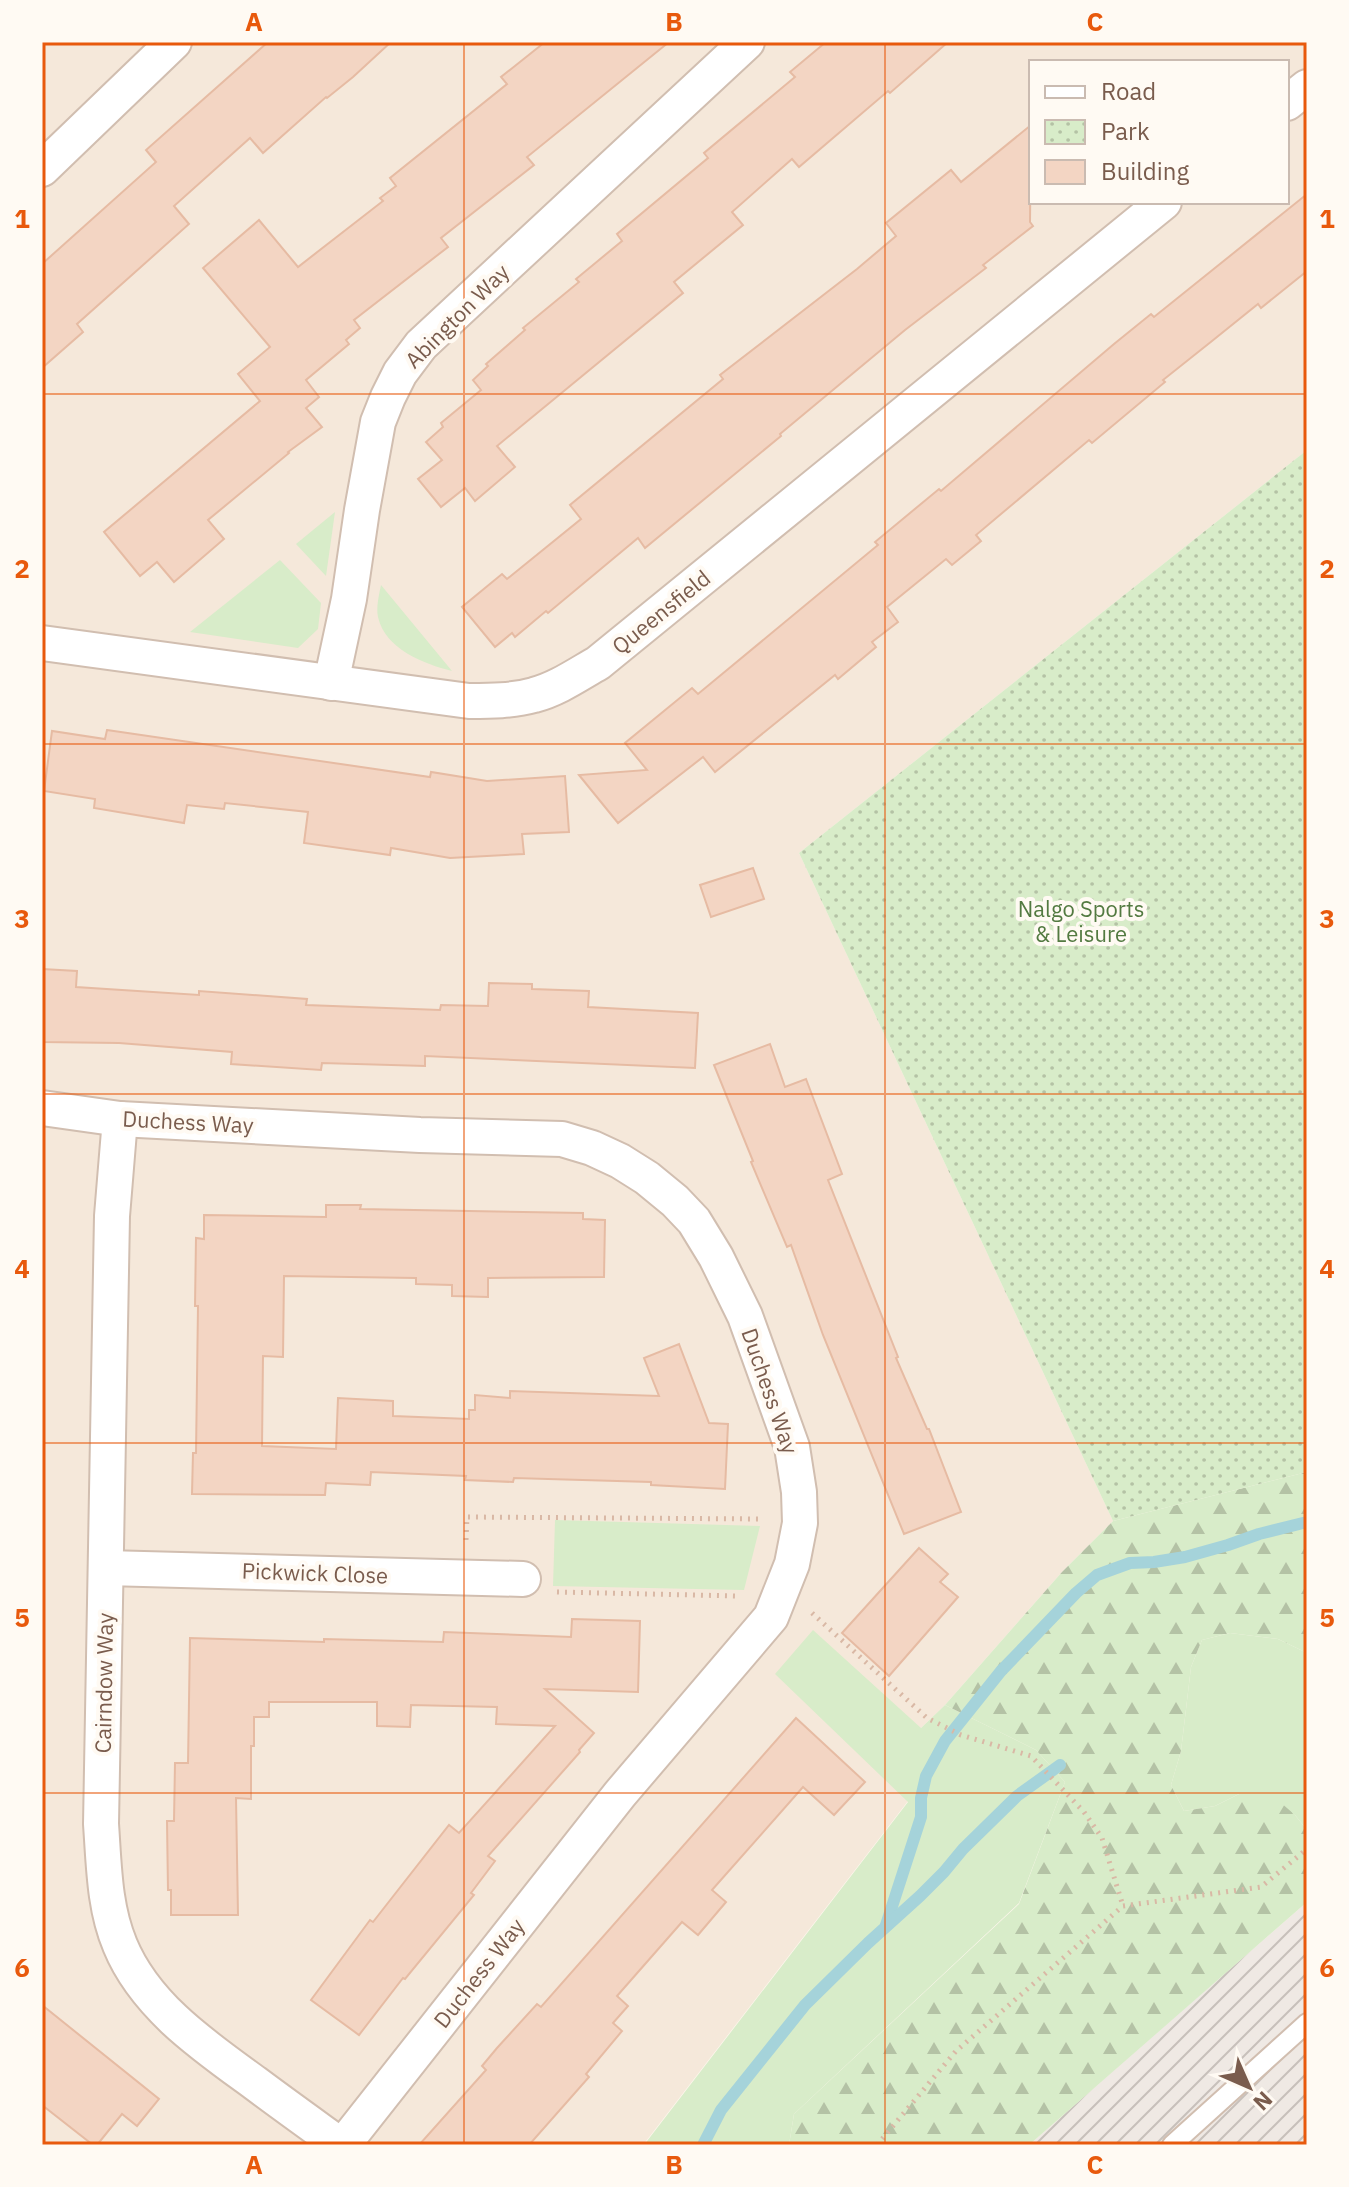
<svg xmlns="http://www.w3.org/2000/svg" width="1349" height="2187" viewBox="0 0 1349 2187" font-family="'IBM Plex Sans',sans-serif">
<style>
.residential{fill:#f5e8da;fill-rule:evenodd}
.industrial{fill:url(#industrial-furrows)}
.green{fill:#d8ecc9}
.forest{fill:url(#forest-firs)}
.park{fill:url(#park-dots)}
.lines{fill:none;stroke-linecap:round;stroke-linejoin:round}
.stream{stroke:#a5d3da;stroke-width:12}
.building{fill:#f3d5c3;stroke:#e6bba3;stroke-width:2}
.service-casing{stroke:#d1beb0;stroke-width:22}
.minor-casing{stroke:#d1beb0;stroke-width:38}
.path{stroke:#d9b8a5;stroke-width:5;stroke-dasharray:2 6;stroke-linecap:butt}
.service{stroke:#fff;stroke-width:18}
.minor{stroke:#fff;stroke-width:34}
.grid{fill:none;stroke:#e8590c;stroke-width:2;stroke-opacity:0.55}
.labels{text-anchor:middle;stroke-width:8;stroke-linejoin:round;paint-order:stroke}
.street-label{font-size:22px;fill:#7a5c4d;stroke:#fffaf3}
.park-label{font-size:22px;fill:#537a41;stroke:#fffaf3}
.neatline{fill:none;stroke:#e8590c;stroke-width:3}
.grid-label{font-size:26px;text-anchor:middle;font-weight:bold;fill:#e8590c}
</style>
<defs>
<pattern id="industrial-furrows" width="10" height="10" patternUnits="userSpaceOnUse" patternTransform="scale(2)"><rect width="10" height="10" fill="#efe9e4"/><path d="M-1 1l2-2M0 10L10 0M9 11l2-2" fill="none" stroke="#c7c0bb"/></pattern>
<pattern id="forest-firs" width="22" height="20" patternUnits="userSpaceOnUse" patternTransform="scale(2)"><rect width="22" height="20" fill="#d8ecc9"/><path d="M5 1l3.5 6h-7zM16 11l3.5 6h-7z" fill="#b4c2a5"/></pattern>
<pattern id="park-dots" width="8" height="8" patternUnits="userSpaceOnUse" patternTransform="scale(2)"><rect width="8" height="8" fill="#d8ecc9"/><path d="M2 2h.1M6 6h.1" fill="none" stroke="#b4c2a5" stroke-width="1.8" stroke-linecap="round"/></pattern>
</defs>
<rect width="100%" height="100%" fill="#fdf6ec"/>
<path class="residential" d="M42,42H1307V450L799,853L1113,1521L1062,1572L945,1705L921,1728L883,1776L908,1801L643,2145H42ZM1031,62H1287V202H1031Z"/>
<polygon class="industrial" points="1307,1902 1307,2145 1029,2145 1177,2015"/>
<g class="green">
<polygon points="335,512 326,576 296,544"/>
<polygon points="280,560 321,603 318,629 298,648 190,632"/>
<path d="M381,585L452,671C424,664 385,649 378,617C376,607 379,595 381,585Z"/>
<polygon points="555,1520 760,1526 744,1590 553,1586"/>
<polygon points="813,1630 921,1728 945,1705 1036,1750 1065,1782 1019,1903 794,2114 789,2145 644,2145 908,1802 775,1674"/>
<polygon points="1230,1633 1278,1639 1307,1653 1307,1830 1295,1815 1239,1794 1215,1806 1184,1811 1171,1785 1181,1751 1191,1667 1202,1640"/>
</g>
<polygon class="forest" points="1307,1472 1307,1653 1278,1639 1230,1633 1202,1640 1191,1667 1181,1751 1171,1785 1184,1811 1215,1806 1239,1794 1272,1795 1295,1815 1307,1830 1307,1902 1029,2145 789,2145 794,2114 1019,1904 1065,1782 1036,1750 945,1705 1062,1572 1113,1521"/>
<polygon class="park" points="1307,450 1307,1472 1113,1521 799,853"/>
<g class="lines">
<g class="stream">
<polyline points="886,1925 921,1817 921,1798 926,1776 945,1741 1001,1671 1076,1593 1097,1575 1130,1563 1154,1562 1185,1557 1228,1545 1259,1534 1307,1522"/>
<polyline points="703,2145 721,2110 805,2005 868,1943 920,1896 944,1872 963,1849 1017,1796 1060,1765"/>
</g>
</g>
<g class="building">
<polygon points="268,42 391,42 353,77 327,98 326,97 263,153 250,138 174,206 189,224 77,324 83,332 42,368 42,264 156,162 146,150"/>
<polygon points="545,42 669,42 527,157 534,165 441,238 448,247 354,320 360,328 346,340 349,344 306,380 319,397 306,408 322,427 288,452 289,453 208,520 224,539 174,582 157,562 140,576 104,532 260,401 238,374 270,347 203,268 259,220 298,267 383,201 380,198 396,186 390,178 507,84 501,77"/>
<polygon points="826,42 948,42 890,93 888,91 799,167 792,159 732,212 743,225 674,282 683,293 497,446 515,467 475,501 465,488 441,507 418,479 442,460 426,442 443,427 441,423 481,390 473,380 488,366 486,364 525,330 523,328 579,282 576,279 622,241 617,234 708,158 704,153 795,77 790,72"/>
<polygon points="1031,125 1030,222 1033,226 983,265 986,268 905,330 780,434 781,436 645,548 638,538 548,613 546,611 515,637 512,633 495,647 462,607 502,574 507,579 581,519 570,505 723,379 720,375 857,269 896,236 886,223 951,170 961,182"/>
<polygon points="1307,194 1307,271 1261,308 1258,304 1212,341 1163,380 1165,382 1092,443 1089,440 976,535 981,541 952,565 946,559 887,607 898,622 872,642 876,647 838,679 835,675 715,772 703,757 618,823 579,775 647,770 625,743 692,688 698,694 878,545 875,542 939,489 941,491 1114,344 1151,314 1154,317"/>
<polygon points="107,730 430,777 431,772 487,781 565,776 569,832 522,834 524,854 450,858 391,848 390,855 304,843 308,812 225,803 224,809 187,805 184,823 94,808 95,799 44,791 52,731 105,739"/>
<polygon points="753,868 764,899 711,917 700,885"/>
<polygon points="42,969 77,971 76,987 199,995 199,991 307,999 306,1005 440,1010 441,1005 488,1006 489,983 532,984 532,989 589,991 588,1007 698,1013 695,1068 425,1056 425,1066 322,1063 321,1070 231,1064 232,1052 119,1043 42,1042"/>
<polygon points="770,1044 785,1087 806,1079 842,1174 828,1180 898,1357 896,1358 927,1429 929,1429 961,1512 904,1534 823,1335 791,1245 787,1247 751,1162 753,1161 714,1065"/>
<polygon points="326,1205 361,1205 360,1209 583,1213 583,1219 605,1220 604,1277 488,1278 488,1297 452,1296 452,1285 416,1284 416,1278 284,1276 283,1357 263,1356 262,1446 336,1449 338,1398 393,1401 393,1416 469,1419 469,1410 475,1410 475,1395 510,1398 510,1391 659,1396 644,1358 679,1344 709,1423 728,1424 725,1489 651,1485 651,1482 514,1478 513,1482 465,1480 466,1476 371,1472 370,1485 326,1483 325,1495 192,1494 193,1453 196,1453 198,1306 195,1306 196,1238 204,1239 204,1215 326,1217"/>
<polygon points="919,1548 948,1574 940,1582 958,1597 889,1676 842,1633"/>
<polygon points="572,1619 640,1621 638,1692 545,1689 594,1733 579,1750 580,1752 488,1856 495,1861 471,1893 474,1895 405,1979 403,1978 359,2035 311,2000 370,1920 373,1922 449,1825 459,1833 555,1726 496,1724 497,1707 411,1705 410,1727 377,1726 377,1702 269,1702 269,1717 254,1717 254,1746 251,1746 251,1799 236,1798 238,1915 171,1915 171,1890 168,1890 167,1821 174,1821 175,1763 188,1763 190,1638 324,1642 324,1639 443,1642 444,1632 571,1637"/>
<polygon points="796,1718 865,1782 834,1815 803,1787 712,1890 726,1902 698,1935 682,1922 617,1996 628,2006 613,2023 622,2031 586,2074 589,2077 529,2145 419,2145 486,2070 482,2066 497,2048 537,2004 541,2007"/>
<polygon points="42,2005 159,2099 137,2126 122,2114 97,2145 93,2145 42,2105"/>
</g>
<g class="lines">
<defs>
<polyline id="service" points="1172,2145 1307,2023"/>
<g id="minor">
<polyline points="1287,103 1307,87"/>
<polyline points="42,169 174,42"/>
<path d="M42,643L469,701C490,701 513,701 534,695C557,689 577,675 598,663L1164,202"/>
<polyline points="331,683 349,599 362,510 378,422 388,397 400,373 421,345 747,42"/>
<polyline points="42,1108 120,1119 420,1135 562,1139 592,1148 620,1161 647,1178 675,1201 694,1221 716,1257 745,1316 792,1447 799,1492 800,1523 792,1564 771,1617 620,1794 343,2145"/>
<path d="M120,1119L112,1216L101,1824C104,1865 104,1907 120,1945C145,2006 204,2046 255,2083C283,2104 311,2124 340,2145"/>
<polyline points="106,1568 523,1579"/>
</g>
</defs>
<use href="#service" class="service-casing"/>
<use href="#minor" class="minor-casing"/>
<g class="path">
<polyline points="466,1540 467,1517 762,1519"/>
<polyline points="557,1592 738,1596"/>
<polyline points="812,1613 927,1718 961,1735 1031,1756 1084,1812 1102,1838 1123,1906"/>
<polyline points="877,2145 956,2051 1123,1906 1261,1887 1307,1849"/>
</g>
<use href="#service" class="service"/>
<use href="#minor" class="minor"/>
</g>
<path class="grid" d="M464,42V2145M885,42V2145M42,394H1307M42,744H1307M42,1094H1307M42,1443H1307M42,1793H1307"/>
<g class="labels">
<g class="street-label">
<text transform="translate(457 316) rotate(-45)" y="8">Abington Way</text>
<text transform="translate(661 612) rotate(-39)" y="8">Queensfield</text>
<text transform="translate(188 1122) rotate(3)" y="8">Duchess Way</text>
<text transform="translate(770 1391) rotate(71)" y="8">Duchess Way</text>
<text transform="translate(315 1573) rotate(2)" y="8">Pickwick Close</text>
<text transform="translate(104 1683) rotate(-89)" y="8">Cairndow Way</text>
<text transform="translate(479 1973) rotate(-52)" y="8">Duchess Way</text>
</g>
<g class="park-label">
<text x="1081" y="917">Nalgo Sports<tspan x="1081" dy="25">&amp; Leisure</tspan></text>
</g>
</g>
<rect width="1349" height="2187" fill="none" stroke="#fffaf3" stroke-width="88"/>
<rect x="1029" y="60" width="260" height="144" fill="#fffaf3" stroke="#cabbb1" stroke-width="2"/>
<rect x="1045" y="86" width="40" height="12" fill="#ffffff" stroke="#cabbb1" stroke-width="2"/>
<text x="1101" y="100" font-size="24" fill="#7a5c4d">Road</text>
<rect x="1045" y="120" width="40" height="24" fill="url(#park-dots)" stroke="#cabbb1" stroke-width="2"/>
<text x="1101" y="140" font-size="24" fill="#7a5c4d">Park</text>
<rect x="1045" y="160" width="40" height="24" fill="#f3d5c3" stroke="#cabbb1" stroke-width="2"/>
<text x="1101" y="180" font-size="24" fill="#7a5c4d">Building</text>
<g transform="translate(1249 2087) rotate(135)" stroke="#fffaf3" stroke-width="6" paint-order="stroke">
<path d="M0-6L14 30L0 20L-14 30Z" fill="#7a5c4d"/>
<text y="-12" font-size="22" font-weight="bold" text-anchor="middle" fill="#7a5c4d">N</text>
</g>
<rect x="44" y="44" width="1261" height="2099" class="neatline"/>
<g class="grid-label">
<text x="254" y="31">A</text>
<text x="674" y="31">B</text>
<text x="1095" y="31">C</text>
<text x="22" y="228">1</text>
<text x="1327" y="228">1</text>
<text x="22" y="578">2</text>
<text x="1327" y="578">2</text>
<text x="22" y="928">3</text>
<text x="1327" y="928">3</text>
<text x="22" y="1278">4</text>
<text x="1327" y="1278">4</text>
<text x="22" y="1627">5</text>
<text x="1327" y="1627">5</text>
<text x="22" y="1977">6</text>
<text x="1327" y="1977">6</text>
<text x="254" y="2174">A</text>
<text x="674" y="2174">B</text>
<text x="1095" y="2174">C</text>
</g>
</svg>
